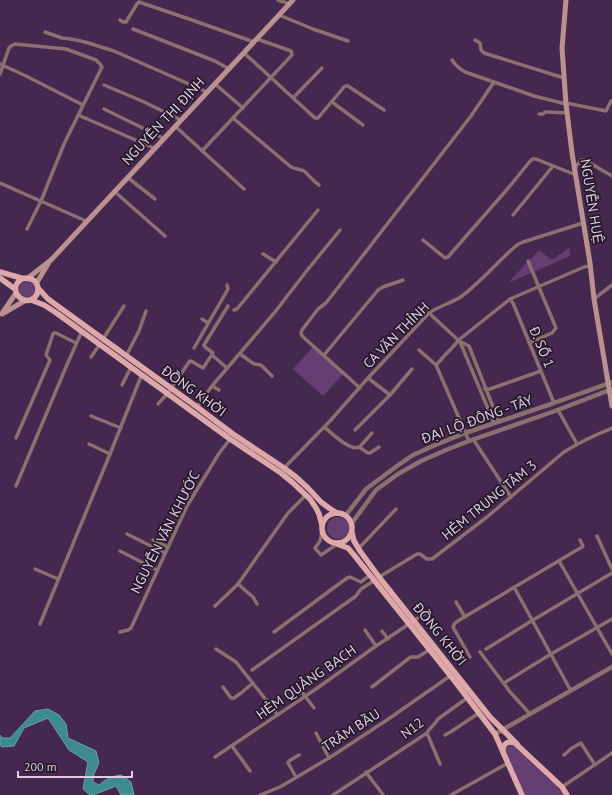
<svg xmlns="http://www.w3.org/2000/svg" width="612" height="795" viewBox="0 0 612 795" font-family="'PT Sans',sans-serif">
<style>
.green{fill:#653f72}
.water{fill:#3d8b8d;stroke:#6e9fa7}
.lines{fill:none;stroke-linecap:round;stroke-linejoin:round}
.minor{stroke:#8b7070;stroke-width:3.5}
.tertiary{stroke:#8b7070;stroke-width:4.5}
.secondary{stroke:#ba9090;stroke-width:5}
.primary{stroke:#dea8a9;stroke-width:5.5}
.labels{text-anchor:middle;stroke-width:3.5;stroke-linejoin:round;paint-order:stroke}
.street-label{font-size:14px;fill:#dfcde5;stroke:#251829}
</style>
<rect width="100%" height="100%" fill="#45284f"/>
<g class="green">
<path d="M569,247L570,256L508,283L539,250L550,259C553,259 556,258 558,255L561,254Z"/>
<circle cx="27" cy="289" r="8"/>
<polygon points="313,347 343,374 323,396 293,369"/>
<circle cx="338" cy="528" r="11"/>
<polygon points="511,745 515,747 547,778 555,784 564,795 524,795 506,752 506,748"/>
</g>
<path class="water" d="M48,709L59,715L66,724L68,738L96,751L99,763L94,774L93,782L99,785C106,779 112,776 121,775L131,782L134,795H121L116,786L93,795H90L83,789L88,762L69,750L48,718L24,728L14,746L2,747L0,745V735L2,738H10L35,711Z"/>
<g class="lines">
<g class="minor">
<polyline points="278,0 290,4"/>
<polyline points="279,15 313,29 348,41"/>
<polyline points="120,20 123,22 126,22 137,4 139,2 192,20 254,42"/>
<polyline points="133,29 215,61 229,69"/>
<polyline points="45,32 62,38 71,39 85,42 114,51 207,92"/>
<polyline points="475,40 480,43 481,50 484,53 564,78"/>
<polyline points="244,53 315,118 318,118 344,87 346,86 348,86 384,110"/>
<path d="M452,60C456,66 460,69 465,72L534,96L566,104"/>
<polyline points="0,64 24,75 83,105"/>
<polyline points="0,74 9,48 11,46 15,44 66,49 96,60 100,64 102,67 64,144 41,201 27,229"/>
<polyline points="215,84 243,108"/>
<polyline points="104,85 142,101 181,120"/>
<polyline points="293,98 322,68"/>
<polyline points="332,102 363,125"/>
<polyline points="566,103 606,111 611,101"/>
<polyline points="104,109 163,138"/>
<polyline points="539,114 543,114 545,112 548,112 567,113"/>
<polyline points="78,115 154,148"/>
<path d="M233,118L291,167C295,169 300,169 304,171C309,175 313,181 319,185"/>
<polyline points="175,126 244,189"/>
<polyline points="202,151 292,55 291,51 257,39"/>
<polyline points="575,168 581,160 585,160 612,176"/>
<polyline points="127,177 155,199"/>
<polyline points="0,183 86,221"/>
<polyline points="114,191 165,236"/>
<polyline points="513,215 553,166"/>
<polyline points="423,240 445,258 448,257 510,186 531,160 533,159 536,159 576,175"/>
<polyline points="263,254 276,262"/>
<polyline points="528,261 556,328 552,333 529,343"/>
<polyline points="510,299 513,303 554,403"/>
<polyline points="594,299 612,285"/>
<polyline points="234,310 237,309 318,210"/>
<polyline points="429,313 459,341 469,346 499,422"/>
<polyline points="202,319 208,323"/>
<polyline points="103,339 124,306"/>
<polyline points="460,342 463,349 494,423"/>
<polyline points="194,348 228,289 227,285"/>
<polyline points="419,350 436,365 469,441"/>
<polyline points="240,354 254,364 261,365 272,376"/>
<polyline points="212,355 227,368"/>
<polyline points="324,355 378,290 383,287 403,280"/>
<polyline points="126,356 139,331 146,311"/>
<polyline points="91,357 100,344"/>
<polyline points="436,365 460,339 510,299 584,267 590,266"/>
<polyline points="368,378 390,395"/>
<polyline points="122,385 131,367"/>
<polyline points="212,386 219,390"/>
<polyline points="360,388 302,336 301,333 302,330 318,309 326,303 471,116 494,82"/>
<polyline points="485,389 490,389 541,371"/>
<polyline points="158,404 168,393 189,362 190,361 193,362 203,368 213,353 205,347 204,345 228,306"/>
<polyline points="197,407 212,386 275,312 305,273 340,230"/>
<polyline points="558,410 577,444"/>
<polyline points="91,416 121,428"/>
<path d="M324,427C331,432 350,452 359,447C364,443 368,437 372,433"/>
<polyline points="355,430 390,395 412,369"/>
<polyline points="16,438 50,360 46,355 53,334 54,333 56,333 76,343"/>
<polyline points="473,439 511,497"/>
<polyline points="89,444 110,454"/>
<polyline points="359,447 368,453 370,453 379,447"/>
<path d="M284,468L330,421L368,378L429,313C439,306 452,303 462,296C482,281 498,261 517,245L523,242L583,223"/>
<polyline points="16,486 66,367 82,331"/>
<polyline points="322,531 320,541 315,548 321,555 337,544"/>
<polyline points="127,534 165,553"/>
<polyline points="597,536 612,569"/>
<polyline points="153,540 168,547"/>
<polyline points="358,549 396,509"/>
<polyline points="120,551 157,570"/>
<polyline points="559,561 612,654"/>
<polyline points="35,569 58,579"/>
<path d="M379,577L417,554H420L427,559H432L487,517L564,452C579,442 595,435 612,428"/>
<polyline points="238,584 253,597 257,604"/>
<polyline points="514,587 571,691"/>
<polyline points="456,602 465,617"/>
<polyline points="215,606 238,584 288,513 306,495"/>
<polyline points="40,624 110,454 142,374"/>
<polyline points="365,630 376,646"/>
<polyline points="382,631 388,639"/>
<polyline points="120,632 128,630 131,628 187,506 218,455 230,439"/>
<polyline points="274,632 347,578 350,577 361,582 370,575"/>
<polyline points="216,649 236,662 278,715"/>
<polyline points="486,649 533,620 612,573"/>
<polyline points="480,652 511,693 530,714"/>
<polyline points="470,657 453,627 455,623 461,619 582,547 583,546 580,540"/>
<polyline points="252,670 356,596 361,589 375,580"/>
<polyline points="504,683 551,654 612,619"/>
<polyline points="223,687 231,698 234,698 241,693 253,683"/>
<polyline points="372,687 408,659 411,657 418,657 429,650"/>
<polyline points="292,692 294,694 301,692 302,692 314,708"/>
<polyline points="316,733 329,758"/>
<polyline points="427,733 440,764"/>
<polyline points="445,735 452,731 479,713"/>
<polyline points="232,746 250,771"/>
<polyline points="564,755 572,748 581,743 595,765"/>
<polyline points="215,757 316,689 376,646 424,614"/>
<path d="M366,772C371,780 378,787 383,795"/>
<polyline points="296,777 288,763 289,761 299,755"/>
<polyline points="562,787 612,753"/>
<polyline points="260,795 280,787 329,758 387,720 450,676"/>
<path d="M333,795L427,733C430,727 435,725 438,719L467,698"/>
<polyline points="451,795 508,763"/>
</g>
<g class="tertiary">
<polyline points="346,515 366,489 397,466 413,455 433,446 465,433 554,403 612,382"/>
<polyline points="352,523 376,490 398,474 421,461 446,450 469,441 555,411 612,389"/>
<polyline points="495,734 612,667"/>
</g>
<g class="secondary">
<polyline points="566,0 562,48 566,104 572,153 590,263 594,299 612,406"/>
<polyline points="28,278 51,260 293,0"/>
<polyline points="36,284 48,264"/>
<polyline points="3,312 16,293"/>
<polyline points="2,314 26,300"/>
</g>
<g class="primary">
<path d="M0,272C7,274 14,276 21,278C24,278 28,278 31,279C35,280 38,284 38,289C38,292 37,295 35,297C22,309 5,286 24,278"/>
<polyline points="0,278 15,289"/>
<polyline points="38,288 48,299 59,307 197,407 233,434 284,468 296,477 308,488 321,502 329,508 337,513"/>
<polyline points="31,300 44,305 55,312 230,439 281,473 292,482 310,499 316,508 319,514 322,525"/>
<circle cx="337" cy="528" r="15"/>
<polyline points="352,533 354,541 360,551 379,577 490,717 517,744"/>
<polyline points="337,544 348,548 354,555 457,684 495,734 522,795"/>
<path d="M503,752C502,744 508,740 515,743L562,787L567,795"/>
</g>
</g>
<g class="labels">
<g class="street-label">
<text transform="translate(163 121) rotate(-47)" y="5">NGUYỄN THỊ ĐỊNH</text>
<text transform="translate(592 201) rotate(81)" y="5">NGUYỄN HUỆ</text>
<text transform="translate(396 335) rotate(-45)" y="5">CA VĂN THỈNH</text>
<text transform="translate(542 347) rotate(67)" y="5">Đ. SỐ 1</text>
<text transform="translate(194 391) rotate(36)" y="5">ĐỒNG KHỞI</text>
<text transform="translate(477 419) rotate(-20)" y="5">ĐẠI LỘ ĐÔNG - TÂY</text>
<text transform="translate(489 500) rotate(-39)" y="5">HẺM TRUNG TÂM 3</text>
<text transform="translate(165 532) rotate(-63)" y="5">NGUYỄN VĂN KHƯỚC</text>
<text transform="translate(440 634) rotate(51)" y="5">ĐỒNG KHỞI</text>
<text transform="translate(306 682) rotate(-35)" y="5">HẺM QUẢNG BẠCH</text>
<text transform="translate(412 728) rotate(-37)" y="5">N12</text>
<text transform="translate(351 730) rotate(-33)" y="5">TRÂM BẦU</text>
</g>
</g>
<path d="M18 771v6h114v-6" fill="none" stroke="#dfcde5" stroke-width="2"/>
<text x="24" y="771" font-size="12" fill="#dfcde5" stroke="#251829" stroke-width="3" paint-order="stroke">200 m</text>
</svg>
